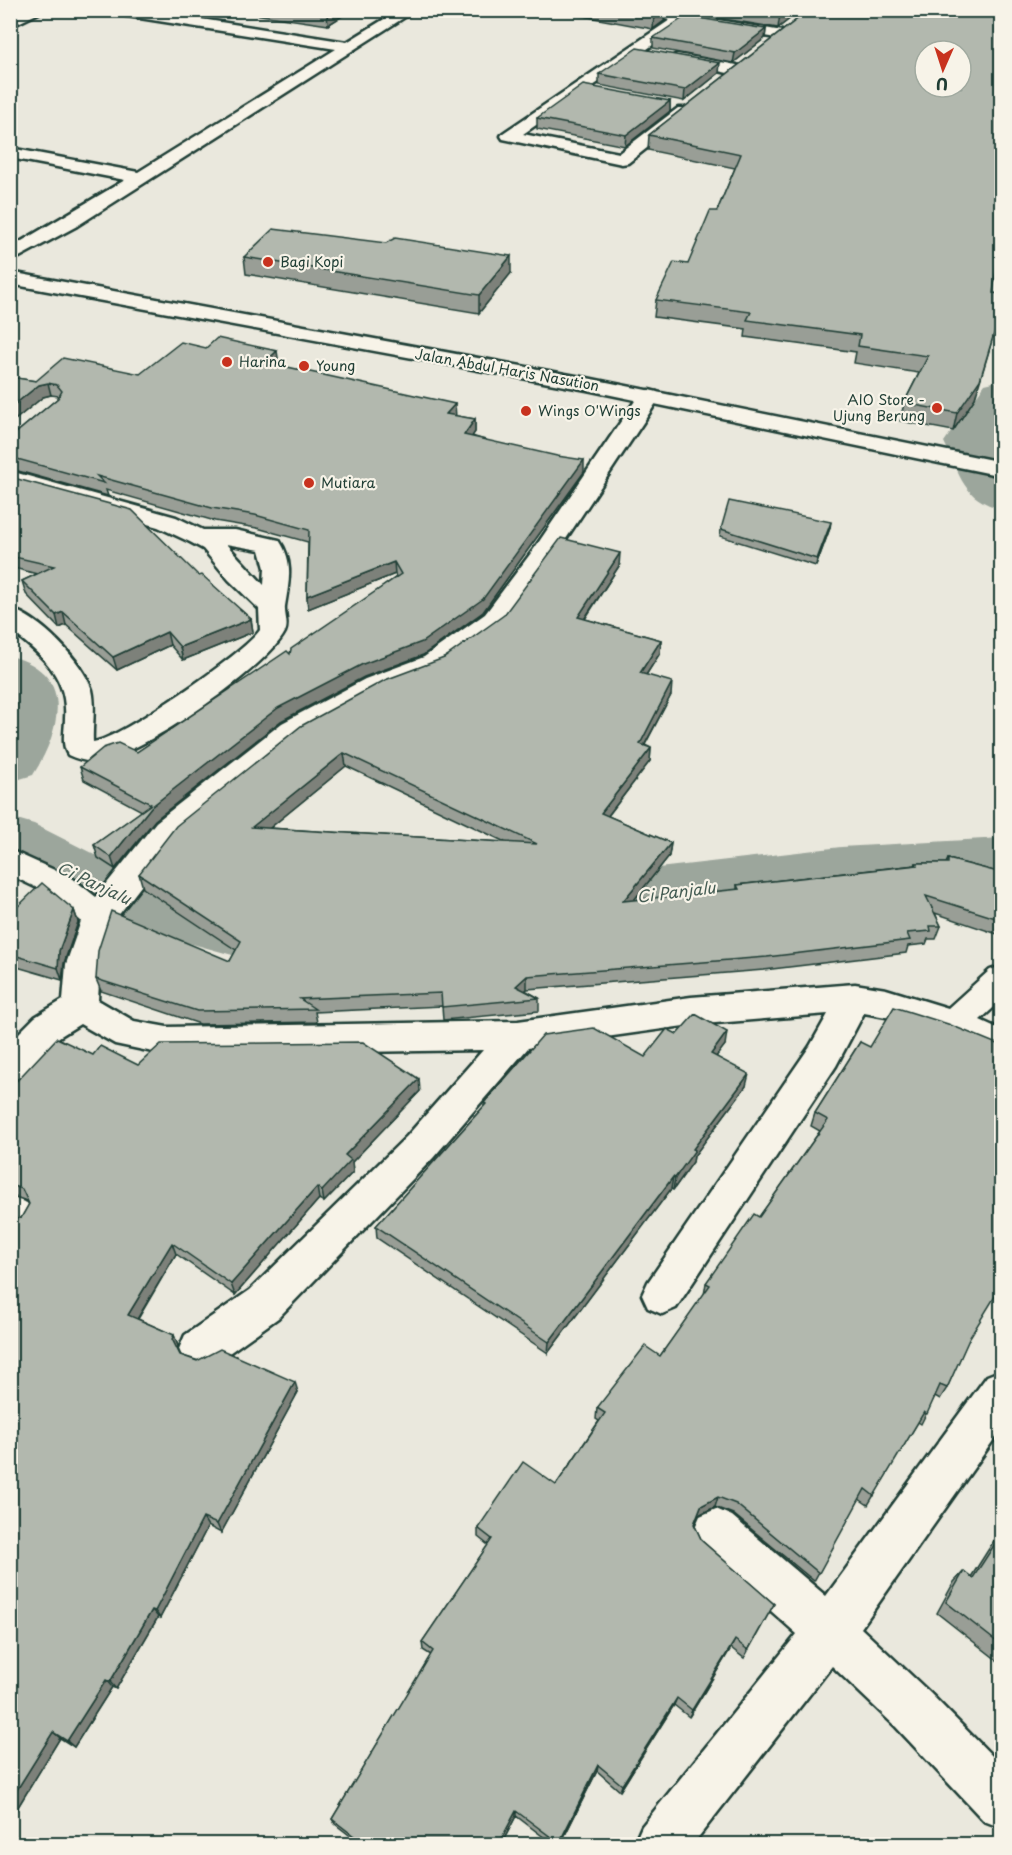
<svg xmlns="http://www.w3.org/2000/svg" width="1012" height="1855" viewBox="0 0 1012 1855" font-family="'Playpen Sans',sans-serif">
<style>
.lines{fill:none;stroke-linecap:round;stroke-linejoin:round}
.river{fill:#9ca69c;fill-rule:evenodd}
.street-casing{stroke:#1f3d34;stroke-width:5}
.highway-casing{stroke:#1f3d34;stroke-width:5}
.street{fill:#f7f3e8;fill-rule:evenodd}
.highway{fill:#f7f3e8;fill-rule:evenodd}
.wall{fill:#999e96;stroke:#1f3d34;stroke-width:1.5;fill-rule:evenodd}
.shaded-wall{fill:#7d817a;stroke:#1f3d34;stroke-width:1.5}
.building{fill:#b2b8ae;stroke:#1f3d34;stroke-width:1.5;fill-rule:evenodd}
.poi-dot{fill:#c8321e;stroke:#f7f3e8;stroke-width:2}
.labels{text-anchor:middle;stroke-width:4.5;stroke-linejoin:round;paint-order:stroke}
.far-poi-label{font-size:14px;fill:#1f3d34;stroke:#f7f3e8;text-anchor:start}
.far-street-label{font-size:14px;fill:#1f3d34;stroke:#f7f3e8}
.water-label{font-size:16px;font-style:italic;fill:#445c53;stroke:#f7f3e8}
</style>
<rect width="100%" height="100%" fill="#eae8dd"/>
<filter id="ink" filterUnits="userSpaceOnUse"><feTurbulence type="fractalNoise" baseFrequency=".0167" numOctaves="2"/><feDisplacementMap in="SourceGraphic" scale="12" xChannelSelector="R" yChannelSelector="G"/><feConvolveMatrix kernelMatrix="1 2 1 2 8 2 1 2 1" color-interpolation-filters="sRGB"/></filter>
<g filter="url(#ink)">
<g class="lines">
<g class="river">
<path d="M1002,380V431L994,442L1002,456V509C962,499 961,476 944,442L985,384Z"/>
<path d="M10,656C76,673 61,730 33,775L10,782Z"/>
<polygon points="10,817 34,824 139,877 258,908 287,908 313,916 323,935 313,954 287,962 258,962 94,917 10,871"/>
<polygon points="1002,838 1002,888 841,897 537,936 512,928 501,909 512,890 537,882 841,847"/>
</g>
<defs>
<g id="street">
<polygon points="26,10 45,10 10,27 10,17"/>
<polygon points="107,10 144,10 347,42 399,10 416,10 77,226 10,262 10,248 125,180 10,158 10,148 138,172 336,49 114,14"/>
<polygon points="628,10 680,13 684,10 701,10 695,16 782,31 789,35 782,39 685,23 523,134 619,153 678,108 690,108 692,111 690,114 628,163 622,164 503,139 501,136 503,133 670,20"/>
<polygon points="677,54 737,65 745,70 737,75 672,61 670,58"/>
<polygon points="649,390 657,392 660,397 556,554 503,626 444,669 385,691 302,737 178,838 114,921 100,964 98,1000 134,1021 167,1027 518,1021 691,997 855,984 886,989 948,1008 990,970 1002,966 1002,1000 980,1020 1002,1030 1002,1060 943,1035 886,1017 864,1013 836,1066 676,1308 662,1314 648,1308 642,1295 648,1282 810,1046 828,1014 691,1025 528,1048 433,1158 278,1318 215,1363 200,1369 185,1363 179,1349 185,1335 250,1290 407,1136 483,1050 167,1055 115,1044 80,1024 59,1037 23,1076 10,1081 10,1042 35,1017 63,1000 66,964 81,921 50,894 10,875 10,850 72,878 96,897 156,822 282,723 365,679 424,657 485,614 534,549 641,392"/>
<path d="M10,471L176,517L203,530H235L279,540C294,562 289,581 285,606C284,615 289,624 285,632C266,669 140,755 99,761C88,763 77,759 68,755C61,744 65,731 65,718C68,676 41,654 10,630V609C39,616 83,662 92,690C96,707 92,725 93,742C118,740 245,653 260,630L259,609L229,580L203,549L190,542L158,527L10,486ZM226,544L260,550L265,568L264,585Z"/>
<polygon points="10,1197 27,1203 33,1215 27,1227 10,1232"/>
<polygon points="1002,1370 1002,1428 861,1628 930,1693 1002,1766 1002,1828 984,1821 896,1727 832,1666 693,1844 634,1844 642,1826 797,1634 700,1548 693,1532 700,1516 716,1509 732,1516 826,1596 987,1376"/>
</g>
<polygon id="highway" points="10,272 587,378 1002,462 1002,476 587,390 10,284"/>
</defs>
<use href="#street" class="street-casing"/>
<use href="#highway" class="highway-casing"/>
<use href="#street" class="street"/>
<use href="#highway" class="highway"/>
</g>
<g class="wall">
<polygon points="226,10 352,10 328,25"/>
<polygon points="550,10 665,10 664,21 653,29"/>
<polygon points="700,10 801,10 778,28 700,15"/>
<polygon points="809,10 975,398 953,431 900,421 904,403 919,373 854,363 856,352 745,337 746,329 654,317 656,300 688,264 717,211 735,168 648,150 649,135"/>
<polygon points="766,29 765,38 733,63 653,48 653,38"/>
<polygon points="719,73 684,101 599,85 599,74"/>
<polygon points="670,101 670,111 625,146 537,129 537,118"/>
<polygon points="386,243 511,273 479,313 246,274 244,257"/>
<polygon points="279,364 277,365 456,416 475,419 475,432 472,436 584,472 483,612 423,655 364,677 281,721 155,820 115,869 98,858 94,845 142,811 84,780 80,767 137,752 290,654 396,577 395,574 308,609 307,596 308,542 257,528 215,521 106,490 108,496 11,469 10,434 16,433 58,398 59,396 51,395 43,397 10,424 10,377 36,381 140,374"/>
<polygon points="10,477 199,576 251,619 253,632 183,660 170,645 117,670 66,625 59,628 26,594 22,581 37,574 10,567"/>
<polygon points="830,528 816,566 720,536 721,529"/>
<path d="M619,566L585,619L661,640L660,653L646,675L671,695L645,745L651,748L650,761L608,816L671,843L669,856L634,900L737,890V885L915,865L916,863H946L948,859L1002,873V929L997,934L935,913L941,926L936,939H928L926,944L908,946L906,953L764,970L527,989L525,990L539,998V1011L443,1020L442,1006L315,1012L317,1022L200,1024L101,991L96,979L230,961L236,950L143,888L139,874L444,658ZM346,766L505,842L347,833L270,828Z"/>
<polygon points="74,910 78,922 64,963 62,980 10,965 10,914"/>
<polygon points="677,1034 725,1045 716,1056 746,1086 694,1156 693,1162 673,1190 671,1189 548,1353 377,1238 376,1226 484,1106 484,1103 645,1057"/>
<polygon points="860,1042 969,1338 947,1388 940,1399 935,1396 921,1424 918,1422 868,1505 859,1499 814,1581 733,1514 715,1507 698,1515 694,1524 702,1541 774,1604 744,1658 731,1648 689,1717 674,1705 620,1791 597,1771 560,1845 554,1845 516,1816 501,1845 362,1845 335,1824 332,1819 431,1655 423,1650 422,1642 488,1545 478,1537 478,1528 556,1485 599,1421 596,1419 597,1408 660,1356 704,1295 706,1283 759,1217 820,1131 811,1126 815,1113"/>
<polygon points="93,1055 138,1065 420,1091 352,1162 353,1172 324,1202 319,1199 235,1295 176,1254 138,1319 174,1335 178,1346 177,1349 180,1355 298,1392 221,1533 208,1526 160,1618 158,1617 116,1689 112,1687 74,1747 60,1738 10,1820 10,1220 21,1218 29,1204 27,1201 10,1195 10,1088"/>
<polygon points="1002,1528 1002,1664 937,1613 954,1582 964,1571 971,1577"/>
</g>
<g class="shaded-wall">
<polygon points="333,10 352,10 328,25 327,14"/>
<polygon points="661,10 665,10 664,21 653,29 654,15"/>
<polygon points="784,10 801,10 778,28 780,14"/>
<polygon points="766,29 765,38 733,63 735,53"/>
<polygon points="720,63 719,73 684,101 685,90"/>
<polygon points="670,101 670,111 625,146 626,135"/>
<polygon points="511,256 511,273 479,313 479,295"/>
<polygon points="1002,307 975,398 953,431 957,413"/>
<polygon points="277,351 279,364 266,374 265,362"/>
<polygon points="48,383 51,395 43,397 10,424 10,408 39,385"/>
<polygon points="455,404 456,417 446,414"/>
<polygon points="475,419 475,432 465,447 464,435"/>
<polygon points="584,460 584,472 483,612 423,655 364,677 281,721 155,820 115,869 111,857 151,807"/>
<polygon points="831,522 830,528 816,566 817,559"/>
<polygon points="620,553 619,566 577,630 578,617"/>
<polygon points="394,562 395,574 308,609 307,596"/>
<polygon points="63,612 66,625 59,628 56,615"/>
<polygon points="251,619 253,632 183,660 180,647"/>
<polygon points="167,632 170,645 117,670 113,657"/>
<polygon points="661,640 660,653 639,686 640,673"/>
<polygon points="672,682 671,695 638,757 640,744"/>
<polygon points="651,748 650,761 600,826 601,813"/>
<polygon points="344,753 346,766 255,840 252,827"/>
<polygon points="671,843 669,856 622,915 623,901"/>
<polygon points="74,910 78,922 64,963 62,980 58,968 59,951"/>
<polygon points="1002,923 1002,929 997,934"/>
<polygon points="527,976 527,989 516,998 516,986"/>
<polygon points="727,1032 725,1045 709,1066 711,1054"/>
<polygon points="749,1074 746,1086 694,1156 693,1162 673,1190 675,1178 693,1149"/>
<polygon points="419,1079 420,1091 352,1162 353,1172 324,1202 322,1191 345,1155"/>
<polygon points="673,1177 671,1189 548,1353 549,1342"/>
<polygon points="317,1187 319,1199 235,1295 231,1284"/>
<polygon points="172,1243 176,1254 133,1326 128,1315"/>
<polygon points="174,1335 178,1346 177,1350 172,1339"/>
<polygon points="295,1382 298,1392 221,1533 217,1524"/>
<polygon points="718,1497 715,1507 698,1515 691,1533 701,1506"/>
<polygon points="203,1518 208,1526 160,1618 155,1611"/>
<polygon points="152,1610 158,1617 116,1689 110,1682"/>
<polygon points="735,1640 731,1648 689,1717 692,1710"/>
<polygon points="106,1680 112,1687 74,1747 67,1741"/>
<polygon points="677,1698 674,1705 620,1791 622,1785"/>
<polygon points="53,1732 60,1738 10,1820 10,1801"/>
<polygon points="598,1765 597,1771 560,1845 559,1845"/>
<polygon points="516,1811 516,1816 501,1845 498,1845"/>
</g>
<g class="building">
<polygon points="304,10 333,10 327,14"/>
<polygon points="629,10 661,10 654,15"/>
<polygon points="760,10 784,10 780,14"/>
<path d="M809,10H1002V225L993,293L1002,294V307L980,380L957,413L904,403L928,356L858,346L860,335L747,320L751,312L656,300L674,262L688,264L710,211H717L741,154L649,135ZM925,51H961V87H925Z"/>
<polygon points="686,16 766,29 735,53 653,38"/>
<polygon points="637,48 720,63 685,90 599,74"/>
<polygon points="583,85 670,101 626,135 537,118"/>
<polygon points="273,229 386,243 395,238 511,256 479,295 244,257"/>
<polygon points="217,338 277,351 265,362 455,404 446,414 475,419 464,435 557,456 584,460 483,599 422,642 363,664 278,708 151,807 111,857 94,845 151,804 80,767 103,748 118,743 137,752 287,651 290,654 291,649 401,574 394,562 307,596 309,530 255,515 212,508 97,476 104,483 10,457 10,434 16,433 58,398 62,391 57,385 48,383 39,385 10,408 10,377 36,381 63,358 140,374 181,342 206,348"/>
<polygon points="10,477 132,510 199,576 202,575 251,619 180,647 167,632 113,657 63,612 56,615 22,581 54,566 10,556"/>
<polygon points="729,501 831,522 817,559 721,529"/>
<path d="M561,538L620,553L578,617L661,640L640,673L672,682L640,744L651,748L601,813L671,843L623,901L739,889L737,885L917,865L916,863H948V859L1002,873V920L926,896L941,926H930L931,931L907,933L910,940L767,957L527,976L516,986L539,998L442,1007L441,993L300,999L315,1009L197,1011L96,979L98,951L111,911L230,961L241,941L139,874L176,826L301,726L385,680L444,658L504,615ZM344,753L537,844L347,833L252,827Z"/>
<polygon points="42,883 74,910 59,951 58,968 10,954 10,914"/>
<polygon points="894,1007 948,1024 1002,1046 1002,1285 970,1337 947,1388 940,1385 927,1414 924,1412 874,1496 865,1489 819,1573 736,1504 718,1497 701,1506 694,1524 702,1541 774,1604 748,1650 735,1640 692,1710 677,1698 622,1785 598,1765 559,1843 516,1811 498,1845 362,1845 363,1843 332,1819 433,1651 422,1642 492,1539 478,1528 523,1462 556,1485 605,1413 597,1408 645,1346 660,1356 710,1285 706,1283 754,1214 759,1217 828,1120 815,1113 860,1042 870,1047"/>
<polygon points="695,1014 727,1032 711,1054 749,1074 693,1149 695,1150 675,1178 673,1177 549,1342 376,1226 486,1104 484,1103 543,1035 594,1028 645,1057 667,1029 677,1034"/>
<polygon points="57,1038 93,1055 100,1046 138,1065 161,1044 363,1042 419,1079 345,1155 351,1160 322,1191 317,1187 231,1284 172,1243 128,1315 174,1335 172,1339 180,1355 197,1361 220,1349 295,1382 217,1524 203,1518 155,1611 152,1610 110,1682 106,1680 67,1741 53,1732 10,1801 10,1220 21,1218 29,1204 22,1189 10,1185 10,1088"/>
<polygon points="1002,1533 1002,1646 946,1602 964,1571 973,1578"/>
</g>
</g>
<g class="poi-dot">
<circle cx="268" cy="262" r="6"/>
<circle cx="227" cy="362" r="6"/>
<circle cx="304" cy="366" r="6"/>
<circle cx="937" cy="408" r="6"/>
<circle cx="526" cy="411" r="6"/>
<circle cx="309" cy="483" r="6"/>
</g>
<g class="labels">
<g class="far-poi-label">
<text x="280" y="267">Bagi Kopi</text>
<text x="239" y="367">Harina</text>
<text x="316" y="371">Young</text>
<text x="925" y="405" text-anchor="end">AIO Store -<tspan x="925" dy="16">Ujung Berung</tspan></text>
<text x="538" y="416">Wings O'Wings</text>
<text x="321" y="488">Mutiara</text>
</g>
<g class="far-street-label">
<text transform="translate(507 370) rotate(10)" y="5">Jalan Abdul Haris Nasution</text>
</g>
<g class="water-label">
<text transform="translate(94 883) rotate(25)" y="6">Ci Panjalu</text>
<text transform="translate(676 892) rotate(-7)" y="6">Ci Panjalu</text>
</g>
</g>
<rect width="1012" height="1855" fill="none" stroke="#f7f3e8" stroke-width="36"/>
<rect x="18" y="18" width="976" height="1819" fill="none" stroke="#1f3d34" stroke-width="2" filter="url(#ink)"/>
<g transform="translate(943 69) rotate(183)"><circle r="28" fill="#f7f3e8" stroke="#a1aaa0" stroke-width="1.5"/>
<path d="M0-4.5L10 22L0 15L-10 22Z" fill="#c8321e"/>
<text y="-9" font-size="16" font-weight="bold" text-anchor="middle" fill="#1f3d34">U</text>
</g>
</svg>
